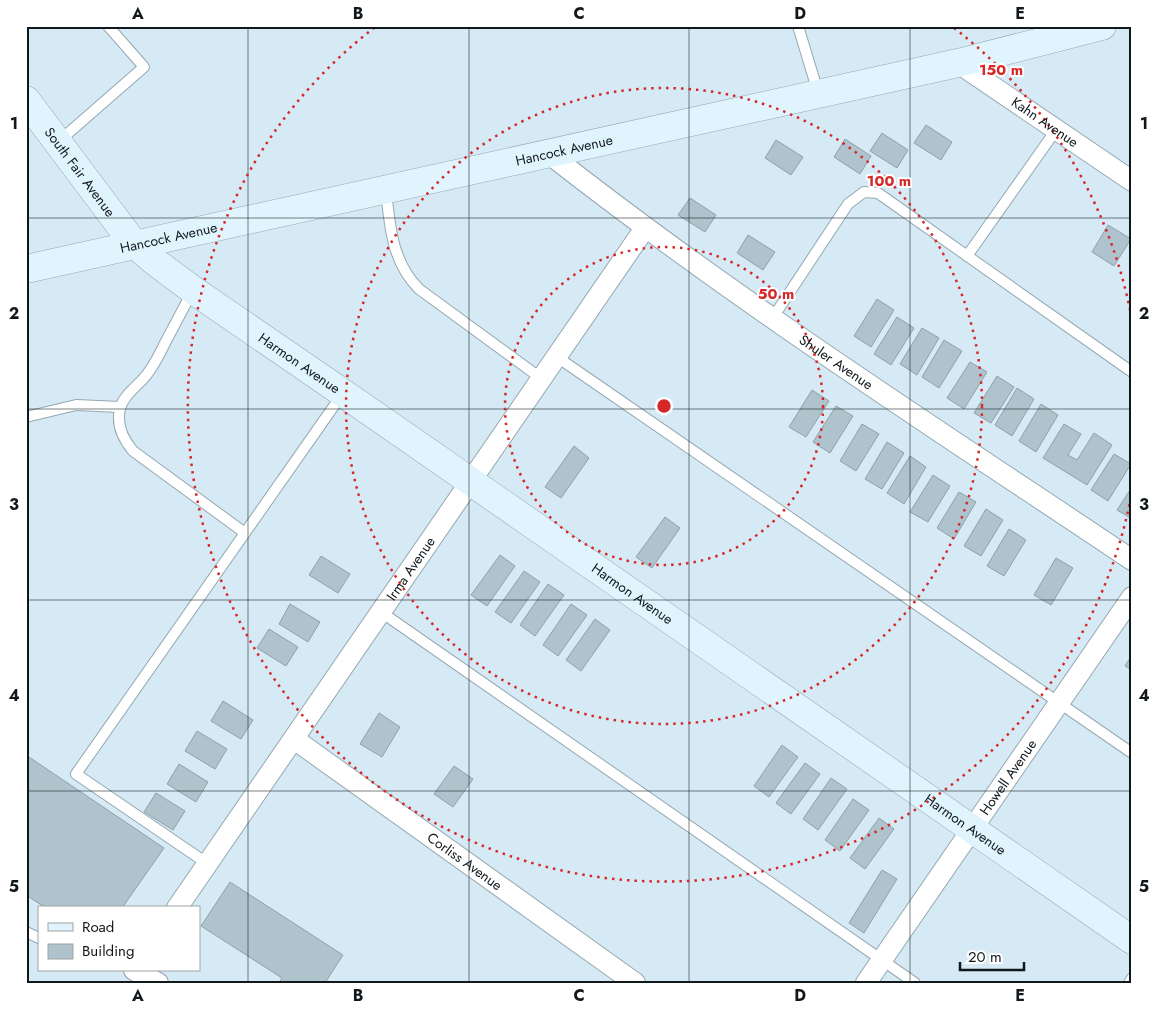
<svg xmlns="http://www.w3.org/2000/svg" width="1158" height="1009" viewBox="0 0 1158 1009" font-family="Jost,sans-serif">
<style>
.building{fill:#afc3cd;stroke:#8ea1ab}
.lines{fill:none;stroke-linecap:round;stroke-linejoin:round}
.lane-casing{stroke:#95a8b1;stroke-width:12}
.street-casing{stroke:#95a8b1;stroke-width:22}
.secondary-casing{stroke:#95a8b1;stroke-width:29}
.lane{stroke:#fff;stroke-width:10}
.street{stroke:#fff;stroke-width:20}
.secondary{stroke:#e0f4fe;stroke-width:28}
.grid{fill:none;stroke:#11181c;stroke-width:1;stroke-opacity:0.55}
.ring{fill:none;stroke:#d62828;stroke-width:2.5;stroke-dasharray:2.5 5}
.labels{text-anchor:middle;stroke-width:4;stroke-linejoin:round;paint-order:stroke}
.street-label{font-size:14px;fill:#11181c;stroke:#fff}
.centre{fill:#d62828;stroke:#fff;stroke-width:2.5}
.ring-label{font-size:15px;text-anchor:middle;font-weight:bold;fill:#d62828;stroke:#fff;stroke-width:4;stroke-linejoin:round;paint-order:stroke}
.neatline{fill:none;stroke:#11181c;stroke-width:2}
.grid-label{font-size:16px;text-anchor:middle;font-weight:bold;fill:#11181c}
</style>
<rect width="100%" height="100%" fill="#d6eaf5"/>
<g class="building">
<polygon points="926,125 952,142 941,160 914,143"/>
<polygon points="882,133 908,150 897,168 870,151"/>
<polygon points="845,139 871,156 860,174 834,157"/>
<polygon points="776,140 803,157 791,175 765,158"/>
<polygon points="690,198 716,215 705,232 678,215"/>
<polygon points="1108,225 1131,239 1114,266 1092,252"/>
<polygon points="748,235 775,252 763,270 737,253"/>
<polygon points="877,299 894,310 871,347 854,336"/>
<polygon points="897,317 914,328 891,365 874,354"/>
<polygon points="922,328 939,338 917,375 900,364"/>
<polygon points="944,340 962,351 939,388 922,377"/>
<polygon points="970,362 987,372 964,409 947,398"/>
<polygon points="997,376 1014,387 991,423 974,413"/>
<polygon points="1017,388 1034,399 1012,436 995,425"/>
<polygon points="812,390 829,401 806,437 789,427"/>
<polygon points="1041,404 1058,415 1036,452 1019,441"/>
<polygon points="836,406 853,416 830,453 813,442"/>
<polygon points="862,424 879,434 856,471 840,461"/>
<polygon points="1064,424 1081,434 1068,455 1077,460 1094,433 1112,445 1087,485 1043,458"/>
<polygon points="887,442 904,453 882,489 865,479"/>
<polygon points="574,446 589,458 561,498 545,487"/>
<polygon points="1114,454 1131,464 1108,501 1091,490"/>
<polygon points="910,456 926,467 904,504 887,493"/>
<polygon points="933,475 950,486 928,522 910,512"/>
<polygon points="1132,487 1132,519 1117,510"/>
<polygon points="959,492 976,502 954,539 937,528"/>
<polygon points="986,509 1003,520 981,556 964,546"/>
<polygon points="665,517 680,528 652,568 636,557"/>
<polygon points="1009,529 1026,540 1004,576 987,566"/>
<polygon points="500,555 515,566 487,606 471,595"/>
<polygon points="321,556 350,574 338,593 309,575"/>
<polygon points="1056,558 1073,568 1051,605 1034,595"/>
<polygon points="524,571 540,582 511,623 495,612"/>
<polygon points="548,584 564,595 535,636 520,625"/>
<polygon points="290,604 320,622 308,642 279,624"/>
<polygon points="571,604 587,615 558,656 543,645"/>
<polygon points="595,619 610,630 581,671 566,660"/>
<polygon points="269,629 298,647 286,666 257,648"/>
<polygon points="1132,655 1132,670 1125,666"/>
<polygon points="223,701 253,720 241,739 211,721"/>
<polygon points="379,713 400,727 382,757 360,744"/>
<polygon points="197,731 227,749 215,769 185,751"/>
<polygon points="782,745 798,757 769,797 754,786"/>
<polygon points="26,755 164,848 122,908 94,908 91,906 90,908 46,908 26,895"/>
<polygon points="805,763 820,774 791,814 776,803"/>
<polygon points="179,764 208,782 196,802 167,784"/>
<polygon points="454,766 473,779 453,807 434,794"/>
<polygon points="831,778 847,789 818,830 803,819"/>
<polygon points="156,793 185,811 173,830 144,812"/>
<polygon points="853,799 869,810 840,851 825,840"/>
<polygon points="879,818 894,829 865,869 850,858"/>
<polygon points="882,870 897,879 864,933 849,923"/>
<polygon points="230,882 343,955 325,983 279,983 282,978 201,926"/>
</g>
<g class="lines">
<defs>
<g id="lane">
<polyline points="798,26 818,92"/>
<polyline points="58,142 144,67 108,26"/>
<path d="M386,191C390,227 392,262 419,289L542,379"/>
<polyline points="967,256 1056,130"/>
<path d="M192,292C183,309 174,326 165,343C159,355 153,369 143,379C135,388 123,396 120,409C116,425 123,439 133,451L245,533"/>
<polyline points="772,319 848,204 864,192 878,193 1132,372"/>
<polyline points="557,357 1132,753"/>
<polyline points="26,417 76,405 120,407"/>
<polyline points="381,612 915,983"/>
<polyline points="208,864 76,774 343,393"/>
<polyline points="26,932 39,938"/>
<polyline points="1129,983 1132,978"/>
</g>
<g id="street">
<path id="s1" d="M958,63L1132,181"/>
<path id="s2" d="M548,153C735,300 935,428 1132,560"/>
<path id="s3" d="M294,739L635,983"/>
<path id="s4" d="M177,908L645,228"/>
<polyline points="134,970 158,983"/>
<path id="s5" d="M866,983L1132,597"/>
</g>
<g id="secondary">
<path id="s6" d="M26,100L134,244L158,264L193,290L343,393L1132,940"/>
<path id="s7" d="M26,269L958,63L1102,26"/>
</g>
</defs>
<use href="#lane" class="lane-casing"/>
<use href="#street" class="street-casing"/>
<use href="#secondary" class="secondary-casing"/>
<use href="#lane" class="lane"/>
<use href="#street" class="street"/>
<use href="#secondary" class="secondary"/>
</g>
<path class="grid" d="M248,26V983M469,26V983M689,26V983M910,26V983M26,218H1132M26,409H1132M26,600H1132M26,791H1132"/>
<g class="ring">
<circle cx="664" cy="406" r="159"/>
<circle cx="664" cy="406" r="318"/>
<path d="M1131 497A476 476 0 1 1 374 28M954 28A476 476 0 0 1 1131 315"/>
</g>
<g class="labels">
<g class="street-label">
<text dy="5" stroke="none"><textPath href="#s1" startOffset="105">Kahn Avenue</textPath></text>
<text dy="5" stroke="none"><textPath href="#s7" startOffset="551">Hancock Avenue</textPath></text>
<text dy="5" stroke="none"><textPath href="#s6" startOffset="90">South Fair Avenue</textPath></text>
<text dy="5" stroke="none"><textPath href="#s7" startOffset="146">Hancock Avenue</textPath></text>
<text dy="5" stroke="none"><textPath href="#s6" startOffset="384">Harmon Avenue</textPath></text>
<text dy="5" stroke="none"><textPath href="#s2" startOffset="356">Shuler Avenue</textPath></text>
<text dy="5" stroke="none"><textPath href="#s4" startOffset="412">Irma Avenue</textPath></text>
<text dy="5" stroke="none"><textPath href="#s6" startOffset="789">Harmon Avenue</textPath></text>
<text dy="5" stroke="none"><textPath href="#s5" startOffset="250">Howell Avenue</textPath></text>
<text dy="5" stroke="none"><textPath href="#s6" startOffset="1194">Harmon Avenue</textPath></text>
<text dy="5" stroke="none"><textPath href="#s3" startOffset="210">Corliss Avenue</textPath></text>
</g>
</g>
<circle cx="664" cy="406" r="8" class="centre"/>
<g class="ring-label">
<text x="1001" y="75">150 m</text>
<text x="889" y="186">100 m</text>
<text x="776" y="299">50 m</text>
</g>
<rect width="1158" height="1009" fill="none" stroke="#ffffff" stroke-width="55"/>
<rect x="38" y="906" width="162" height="65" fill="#ffffff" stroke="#a0a3a4"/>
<rect x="48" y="923" width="25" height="8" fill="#e0f4fe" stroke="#a0a3a4"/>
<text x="82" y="932" font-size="15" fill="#11181c">Road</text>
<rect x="48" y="944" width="25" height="15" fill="#afc3cd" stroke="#a0a3a4"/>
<text x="82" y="956" font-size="15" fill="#11181c">Building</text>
<path d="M960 962v8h64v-8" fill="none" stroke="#11181c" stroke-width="2.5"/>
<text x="968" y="962" font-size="15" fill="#11181c" stroke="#ffffff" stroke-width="4" paint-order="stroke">20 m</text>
<rect x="28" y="28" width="1102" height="954" class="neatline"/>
<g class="grid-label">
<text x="138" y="19">A</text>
<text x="358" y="19">B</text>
<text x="579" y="19">C</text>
<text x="800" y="19">D</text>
<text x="1020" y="19">E</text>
<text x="14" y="129">1</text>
<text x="1144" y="129">1</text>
<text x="14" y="319">2</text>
<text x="1144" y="319">2</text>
<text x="14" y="510">3</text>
<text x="1144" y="510">3</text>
<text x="14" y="701">4</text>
<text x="1144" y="701">4</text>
<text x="14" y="892">5</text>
<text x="1144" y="892">5</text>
<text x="138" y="1001">A</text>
<text x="358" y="1001">B</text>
<text x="579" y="1001">C</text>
<text x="800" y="1001">D</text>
<text x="1020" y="1001">E</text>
</g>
</svg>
